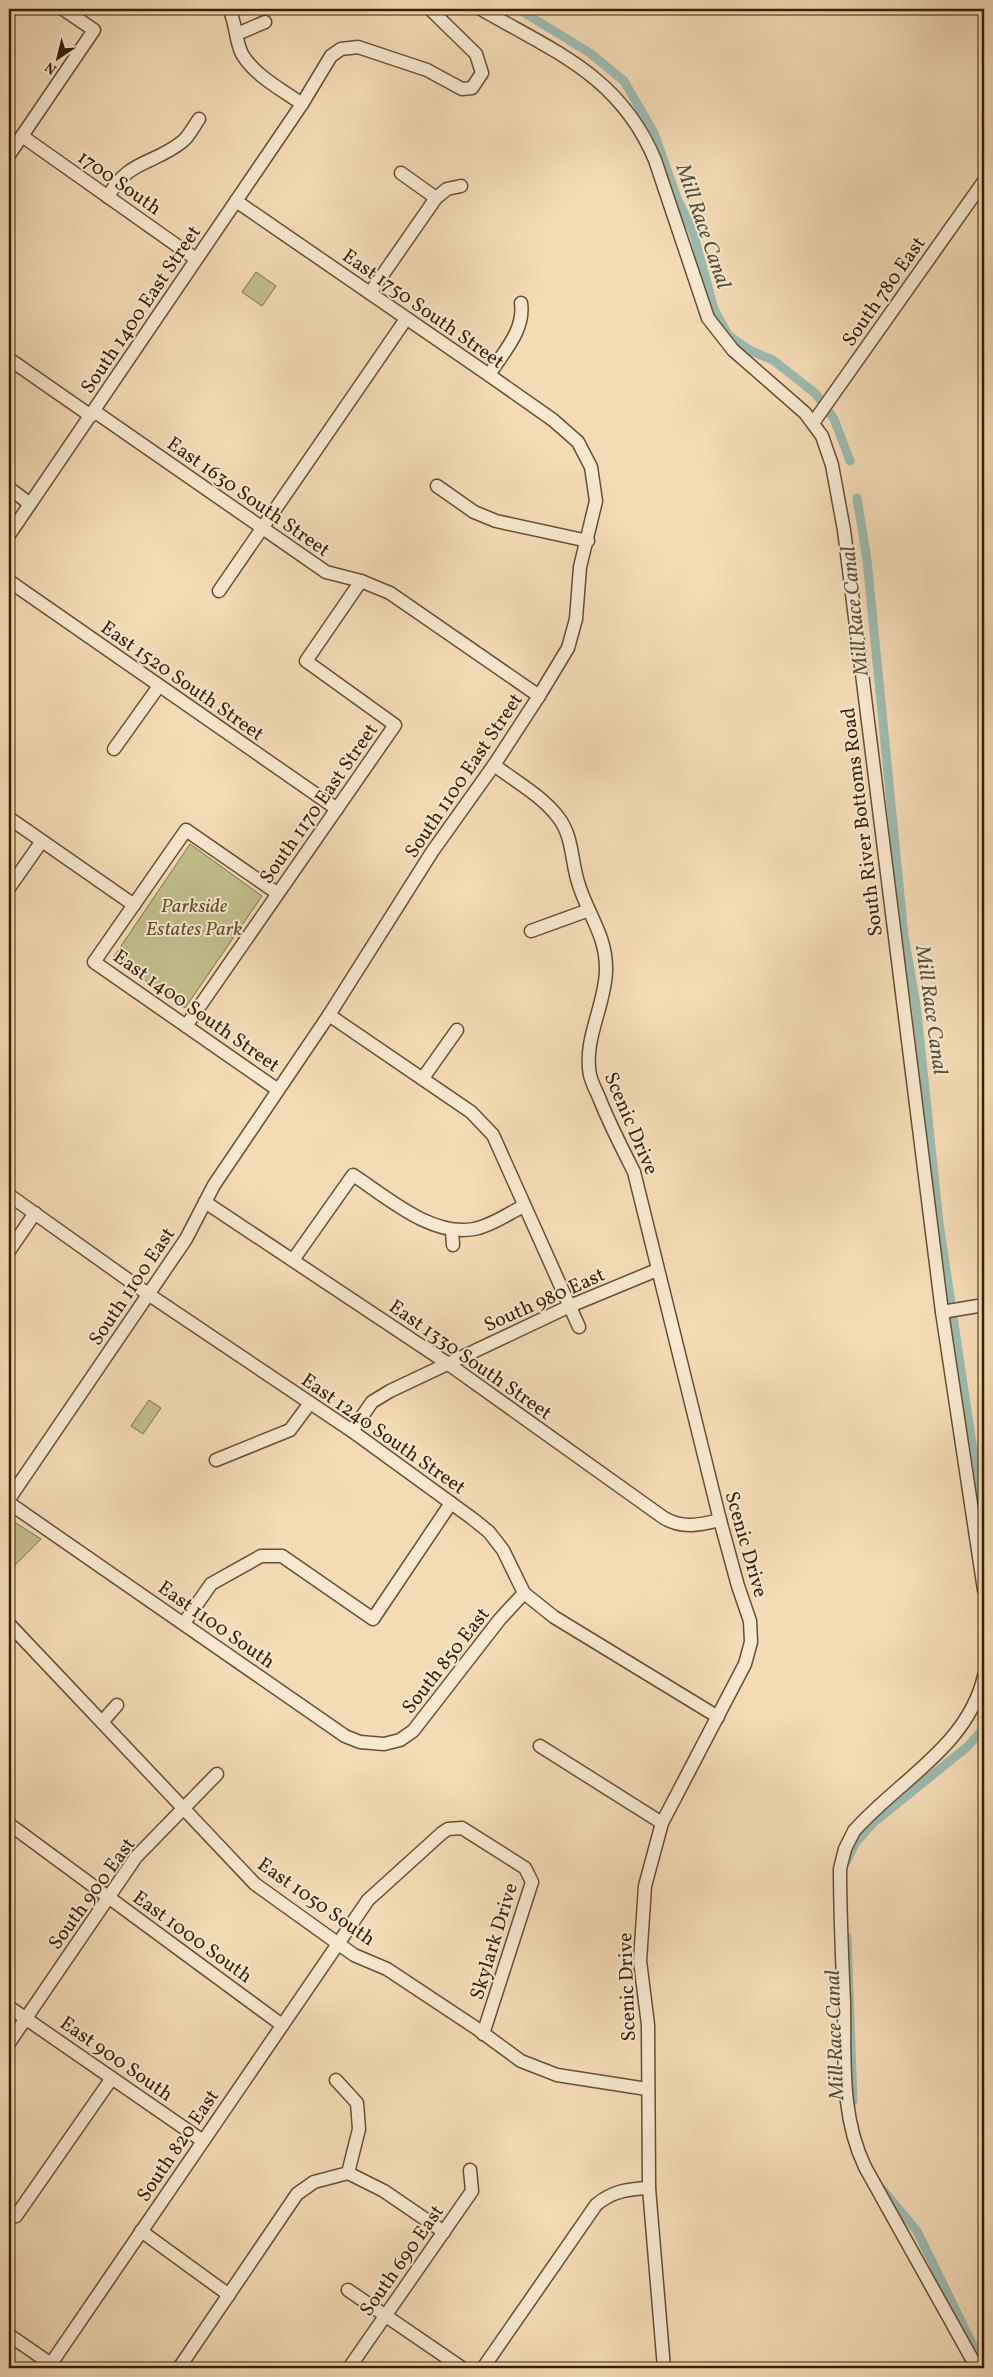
<svg xmlns="http://www.w3.org/2000/svg" width="993" height="2377" viewBox="0 0 993 2377" font-family="Vollkorn,serif">
<style>
.green{fill:#c1be8a;stroke:#7d6e46}
.lines{fill:none;stroke-linecap:round;stroke-linejoin:round}
.canal{stroke:#9cbbb0;stroke-width:9}
.minor-casing{stroke:#684e30;stroke-width:15}
.minor{stroke:#f8e8cf;stroke-width:12}
.labels{text-anchor:middle;stroke-width:4;stroke-linejoin:round;paint-order:stroke}
.street-label{font-size:20px;fill:#391f03;stroke:#f8e8cf}
.park-label{font-size:20px;font-style:italic;fill:#624f2c;stroke:#f8e8cf}
.water-label{font-size:21px;font-style:italic;fill:#574e37;stroke:#f8e8cf}
</style>
<rect width="100%" height="100%" fill="#f5dbb5"/>
<filter id="stains"><feTurbulence type="fractalNoise" baseFrequency=".004" numOctaves="4"/><feColorMatrix values="0 0 0 0 .2 0 0 0 0 .09 0 0 0 0 .02 0 0 0 .5 -.17"/></filter>
<radialGradient id="worn" r=".72"><stop offset=".6" stop-color="#630" stop-opacity="0"/><stop offset="1" stop-color="#630" stop-opacity=".3"/></radialGradient>
<g class="green">
<polygon points="256,272 276,286 262,306 242,292"/>
<polygon points="190,844 262,896 185,1008 113,958"/>
<polygon points="149,1400 161,1408 143,1434 131,1426"/>
<polygon points="11,1520 41,1539 9,1571 9,1521"/>
</g>
<g class="lines">
<g class="canal">
<polyline points="518,9 590,53 624,81 654,133 677,198 693,232 714,309 728,335 751,351 773,360 816,394 834,419 850,461"/>
<polyline points="857,498 867,560 904,936 916,1004 939,1223 984,1524"/>
<polyline points="846,1862 856,1842 873,1823 967,1747 984,1728"/>
<polyline points="847,1937 853,2101"/>
<polyline points="883,2190 917,2231 984,2368"/>
</g>
<defs>
<g id="minor">
<path d="M229,9C236,22 235,40 242,54C255,76 281,89 302,104"/>
<path d="M481,9C555,52 620,76 655,160L708,318L733,350L805,413L822,436L832,465L844,530L942,1312L984,1590"/>
<polyline points="237,34 265,22"/>
<polyline points="22,136 196,259"/>
<polyline points="9,155 94,30 63,9"/>
<polyline points="401,173 436,198"/>
<path d="M108,197C128,159 154,165 183,141C189,136 194,126 199,119"/>
<polyline points="370,293 436,198 447,189 461,186"/>
<polyline points="9,359 91,416"/>
<path d="M489,375C503,352 525,331 521,303"/>
<polyline points="94,411 326,572 361,581 390,593 539,696"/>
<polyline points="813,423 984,181"/>
<polyline points="437,486 474,512 496,521 588,541"/>
<polyline points="9,488 30,504"/>
<polyline points="9,535 302,104 331,56 341,49 358,47 427,70 462,89 472,88 482,73 476,54 430,9"/>
<polyline points="9,581 337,809"/>
<polyline points="219,591 406,319"/>
<polyline points="114,749 159,686"/>
<path d="M494,765C515,781 542,796 558,817C573,836 571,860 578,882C587,914 607,935 606,971C605,1006 583,1040 590,1075C592,1084 597,1092 600,1100C610,1125 622,1148 634,1172L720,1520L738,1586L750,1621L751,1642L745,1664L662,1823L645,1886L640,1961L648,2025L649,2188L664,2368"/>
<polyline points="9,818 134,905"/>
<polyline points="9,888 42,841"/>
<polyline points="277,893 186,830 94,962 278,1090"/>
<polyline points="531,931 589,910"/>
<polyline points="329,1015 471,1112 493,1135 579,1327"/>
<polyline points="186,1026 395,725 306,661 361,581"/>
<polyline points="423,1078 457,1030"/>
<polyline points="9,1195 148,1294 352,1431 473,1519 489,1532 503,1550 524,1593 554,1617 718,1717"/>
<path d="M205,1202L447,1363L664,1518C683,1529 699,1525 720,1520"/>
<polyline points="452,1230 453,1245"/>
<polyline points="9,1251 35,1213"/>
<path d="M293,1260L353,1175C387,1197 431,1237 474,1229C491,1226 509,1213 524,1206"/>
<polyline points="942,1312 984,1305"/>
<polyline points="352,1431 372,1402 390,1391 570,1306 657,1270"/>
<polyline points="216,1460 290,1430 310,1403"/>
<polyline points="9,1499 186,1239 214,1185 329,1015 432,852 494,765 539,696 568,648 576,619 580,567 596,501 591,467 578,442 553,420 489,375 236,201"/>
<polyline points="9,1503 345,1736 360,1742 384,1744 400,1740 413,1731 500,1619 524,1593"/>
<polyline points="184,1623 211,1584 261,1556 282,1556 373,1619 451,1503"/>
<polyline points="9,1624 255,1884 354,1955 387,1969 476,2028 521,2061 557,2075 647,2089"/>
<polyline points="102,1722 117,1705"/>
<polyline points="540,1746 662,1823"/>
<polyline points="9,1824 282,2025"/>
<polyline points="9,2007 203,2141"/>
<polyline points="9,2043 136,1857 217,1774"/>
<polyline points="336,2080 357,2103 359,2129 348,2173"/>
<polyline points="348,2173 384,2191 444,2232"/>
<polyline points="16,2216 112,2078"/>
<polyline points="141,2231 229,2295"/>
<polyline points="348,2290 462,2368"/>
<polyline points="9,2335 51,2364"/>
<polyline points="48,2368 368,1900 442,1833 448,1829 462,1828 525,1868 532,1882 483,2034"/>
<polyline points="179,2368 297,2194 314,2182 348,2173"/>
<polyline points="349,2368 472,2191 470,2170"/>
<path d="M483,2368L596,2205C612,2191 628,2189 649,2188"/>
<path d="M977,2368L865,2167C840,2115 845,2058 844,2002C842,1958 840,1913 840,1869L845,1849L854,1831C899,1780 968,1746 984,1676"/>
</g>
</defs>
<use href="#minor" class="minor-casing"/>
<use href="#minor" class="minor"/>
</g>
<g class="labels">
<g class="street-label">
<text transform="translate(120 182) rotate(35)" y="7">1700 South</text>
<text transform="translate(883 291) rotate(-55)" y="7">South 780 East</text>
<text transform="translate(424 308) rotate(35)" y="7">East 1750 South Street</text>
<text transform="translate(140 309) rotate(-56)" y="7">South 1400 East Street</text>
<text transform="translate(249 496) rotate(35)" y="7">East 1630 South Street</text>
<text transform="translate(183 680) rotate(35)" y="7">East 1520 South Street</text>
<text transform="translate(463 775) rotate(-56)" y="7">South 1100 East Street</text>
<text transform="translate(318 803) rotate(-55)" y="7">South 1170 East Street</text>
<text transform="translate(861 822) rotate(-97)" y="7">South River Bottoms Road</text>
<text transform="translate(197 1010) rotate(35)" y="7">East 1400 South Street</text>
<text transform="translate(632 1123) rotate(67)" y="7">Scenic Drive</text>
<text transform="translate(131 1286) rotate(-56)" y="7">South 1100 East</text>
<text transform="translate(544 1299) rotate(-24)" y="7">South 980 East</text>
<text transform="translate(471 1359) rotate(35)" y="7">East 1330 South Street</text>
<text transform="translate(384 1433) rotate(35)" y="7">East 1240 South Street</text>
<text transform="translate(747 1544) rotate(74)" y="7">Scenic Drive</text>
<text transform="translate(217 1624) rotate(35)" y="7">East 1100 South</text>
<text transform="translate(445 1660) rotate(-52)" y="7">South 850 East</text>
<text transform="translate(91 1893) rotate(-54)" y="7">South 900 East</text>
<text transform="translate(317 1901) rotate(35)" y="7">East 1050 South</text>
<text transform="translate(193 1936) rotate(36)" y="7">East 1000 South</text>
<text transform="translate(493 1941) rotate(-73)" y="7">Skylark Drive</text>
<text transform="translate(626 1987) rotate(-92)" y="7">Scenic Drive</text>
<text transform="translate(117 2058) rotate(35)" y="7">East 900 South</text>
<text transform="translate(177 2145) rotate(-56)" y="7">South 820 East</text>
<text transform="translate(401 2260) rotate(-55)" y="7">South 690 East</text>
</g>
<g class="park-label">
<text x="194" y="912">Parkside<tspan x="194" dy="23">Estates Park</tspan></text>
</g>
<g class="water-label">
<text transform="translate(704 226) rotate(71)" y="7">Mill Race Canal</text>
<text transform="translate(854 611) rotate(-96)" y="7">Mill Race Canal</text>
<text transform="translate(932 1010) rotate(82)" y="7">Mill Race Canal</text>
<text transform="translate(834 2035) rotate(-92)" y="7">Mill Race Canal</text>
</g>
</g>
<rect width="993" height="2377" fill="none" stroke="#f5dbb5" stroke-width="30"/>
<rect x="10" y="10" width="973" height="2357" fill="none" stroke="#391f03" stroke-width="2.5"/>
<rect x="15" y="15" width="963" height="2347" fill="none" stroke="#391f03"/>
<g transform="translate(58 58) rotate(215)" stroke="#f8e8cf" stroke-width="4" paint-order="stroke">
<path d="M0-4L9 19L0 12L-9 19Z" fill="#391f03"/>
<text y="-8" font-size="14" font-weight="bold" text-anchor="middle" fill="#391f03">N</text>
</g>
<rect width="100%" height="100%" filter="url(#stains)"/>
<rect width="100%" height="100%" fill="url(#worn)"/>
</svg>
